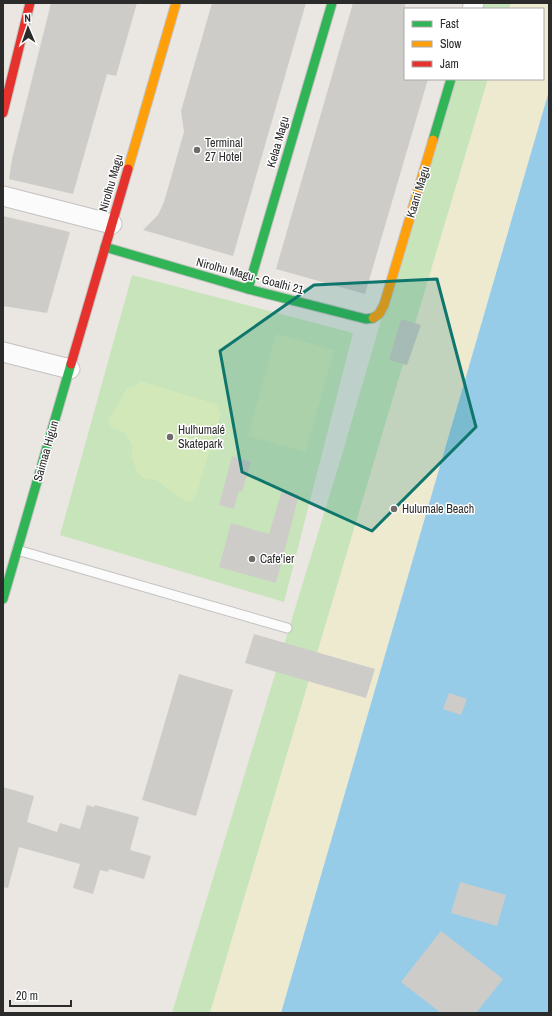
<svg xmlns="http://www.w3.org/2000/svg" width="552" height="1016" viewBox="0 0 552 1016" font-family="'Archivo Narrow',sans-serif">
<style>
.green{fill:#c8e4bb}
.sand{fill:#eeead0}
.pitch{fill:#d2e8b9}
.water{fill:#97cce9}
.building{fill:#ceccc9}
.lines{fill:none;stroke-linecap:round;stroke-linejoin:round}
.lane-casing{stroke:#c3c2c2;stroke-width:11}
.street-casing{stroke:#c3c2c2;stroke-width:21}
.fast-casing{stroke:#c3c2c2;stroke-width:11}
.slow-casing{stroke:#c3c2c2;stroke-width:11}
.jam-casing{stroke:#c3c2c2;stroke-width:11}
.lane{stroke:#fcfbfb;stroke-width:9}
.street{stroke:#fcfbfb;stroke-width:19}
.fast{stroke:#30b455;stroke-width:9}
.slow{stroke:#ff9f0a;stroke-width:9}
.jam{stroke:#e5322d;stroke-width:9}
.marked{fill:#0f766e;fill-opacity:0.2;stroke:#0f766e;stroke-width:3;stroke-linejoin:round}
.poi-dot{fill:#6e6c6b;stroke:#fff;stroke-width:1.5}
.labels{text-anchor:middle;stroke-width:3;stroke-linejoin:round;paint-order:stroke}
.street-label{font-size:12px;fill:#2b2b2b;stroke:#fff}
.poi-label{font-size:12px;fill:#2b2b2b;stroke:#fff;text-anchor:start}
</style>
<rect width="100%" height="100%" fill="#eae6e2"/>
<g class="green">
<polygon points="473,3 511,3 510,9 472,9"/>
<polygon points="451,79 488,79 210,1013 172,1013 343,451"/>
<polygon points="132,275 353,333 284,602 60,535"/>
</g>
<polygon class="sand" points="511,3 549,3 549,91 281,1013 210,1013 488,79 543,79 543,9 509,9"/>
<g class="pitch">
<polygon points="276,334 334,350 306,452 248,436"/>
<path d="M140,381L216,404L221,413L197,493C195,498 192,503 185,501L156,480L145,479L137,472L131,455L133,447L124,432L112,428L109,424V419L127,388L137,385Z"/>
</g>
<polygon class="water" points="549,91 549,1013 281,1013"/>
<g class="building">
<polygon points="51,3 137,3 116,76 107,74 73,194 9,179 12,159"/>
<polygon points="212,3 306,3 233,256 143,230 158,215 164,202 184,132 181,111"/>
<polygon points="353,3 405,3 405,79 428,79 365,294 276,269"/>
<polygon points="3,216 70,232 47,313 3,306"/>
<polygon points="401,319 421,325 407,365 389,360"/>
<polygon points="232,456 251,462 242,492 239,491 234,509 219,505"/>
<polygon points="282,490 299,495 276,583 219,567 231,523 269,534"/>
<polygon points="254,634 375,669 366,698 245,663"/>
<polygon points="179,674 233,690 196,816 142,800"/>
<polygon points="449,693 467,699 461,715 443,709"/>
<polygon points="3,787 34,796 27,822 57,832 60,823 80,829 87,805 94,807 95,805 139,817 130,850 151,856 144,879 109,869 108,872 100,870 93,894 73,888 80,864 19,847 8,888 3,887"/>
<polygon points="460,882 506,895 497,926 451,913"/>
<polygon points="441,931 503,979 476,1013 441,1013 401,982"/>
</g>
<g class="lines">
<defs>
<polyline id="lane" points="17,550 287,628"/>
<g id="street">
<polyline points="472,9 474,3"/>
<polyline points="3,196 112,224"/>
<polyline points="3,352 70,369"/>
</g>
<g id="fast">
<polyline points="433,140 451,79"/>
<polyline points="105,247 248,289 366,319 373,318"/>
<polyline points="248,289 332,3"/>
<polyline points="3,599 71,364"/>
</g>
<g id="slow">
<polyline points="128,169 176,3"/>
<polyline points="373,318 379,314 384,305 433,140"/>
</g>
<g id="jam">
<polyline points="3,113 30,3"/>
<polyline points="71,364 128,169"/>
</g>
</defs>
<use href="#lane" class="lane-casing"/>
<use href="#street" class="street-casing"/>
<use href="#fast" class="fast-casing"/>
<use href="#slow" class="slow-casing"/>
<use href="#jam" class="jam-casing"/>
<use href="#lane" class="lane"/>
<use href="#street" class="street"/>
<use href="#fast" class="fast"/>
<use href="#slow" class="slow"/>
<use href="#jam" class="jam"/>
</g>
<path class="marked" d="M437,279L476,427L372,531L242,472L220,351L314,285Z"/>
<g class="poi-dot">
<circle cx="197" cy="150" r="4"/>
<circle cx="170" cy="437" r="4"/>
<circle cx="394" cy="509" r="4"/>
<circle cx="252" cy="559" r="4"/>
</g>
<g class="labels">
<g class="street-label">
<text transform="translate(278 142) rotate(-74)" y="4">Kelaa Magu</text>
<text transform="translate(111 183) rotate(-74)" y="4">Nirolhu Magu</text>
<text transform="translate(418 192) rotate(-73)" y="4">Kaani Magu</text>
<text transform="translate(250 276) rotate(15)" y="4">Nirolhu Magu - Goalhi 21</text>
<text transform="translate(46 451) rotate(-74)" y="4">Saimaa Higun</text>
</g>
<g class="poi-label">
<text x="205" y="147">Terminal<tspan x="205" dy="14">27 Hotel</tspan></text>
<text x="178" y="434">Hulhumalé<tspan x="178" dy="14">Skatepark</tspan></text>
<text x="402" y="513">Hulumale Beach</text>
<text x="260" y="563">Cafe'ier</text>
</g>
</g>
<rect width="552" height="1016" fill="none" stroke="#2b2b2b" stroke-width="8"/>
<rect x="404" y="8" width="140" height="72" fill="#ffffff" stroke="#aaaaaa"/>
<rect x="412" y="21" width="20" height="6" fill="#30b455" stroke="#aaaaaa"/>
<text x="440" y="28" font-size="12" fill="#2b2b2b">Fast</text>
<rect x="412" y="41" width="20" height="6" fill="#ff9f0a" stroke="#aaaaaa"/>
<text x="440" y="48" font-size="12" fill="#2b2b2b">Slow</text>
<rect x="412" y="61" width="20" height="6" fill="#e5322d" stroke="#aaaaaa"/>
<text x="440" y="68" font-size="12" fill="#2b2b2b">Jam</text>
<g transform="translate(28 28) rotate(358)" stroke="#ffffff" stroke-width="3" paint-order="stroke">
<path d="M0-3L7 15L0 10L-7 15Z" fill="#2b2b2b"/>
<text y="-6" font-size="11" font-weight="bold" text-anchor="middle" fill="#2b2b2b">N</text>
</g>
<path d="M10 1000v6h61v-6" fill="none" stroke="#2b2b2b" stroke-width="2"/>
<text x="16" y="1000" font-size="12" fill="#2b2b2b" stroke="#ffffff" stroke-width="3" paint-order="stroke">20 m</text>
</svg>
